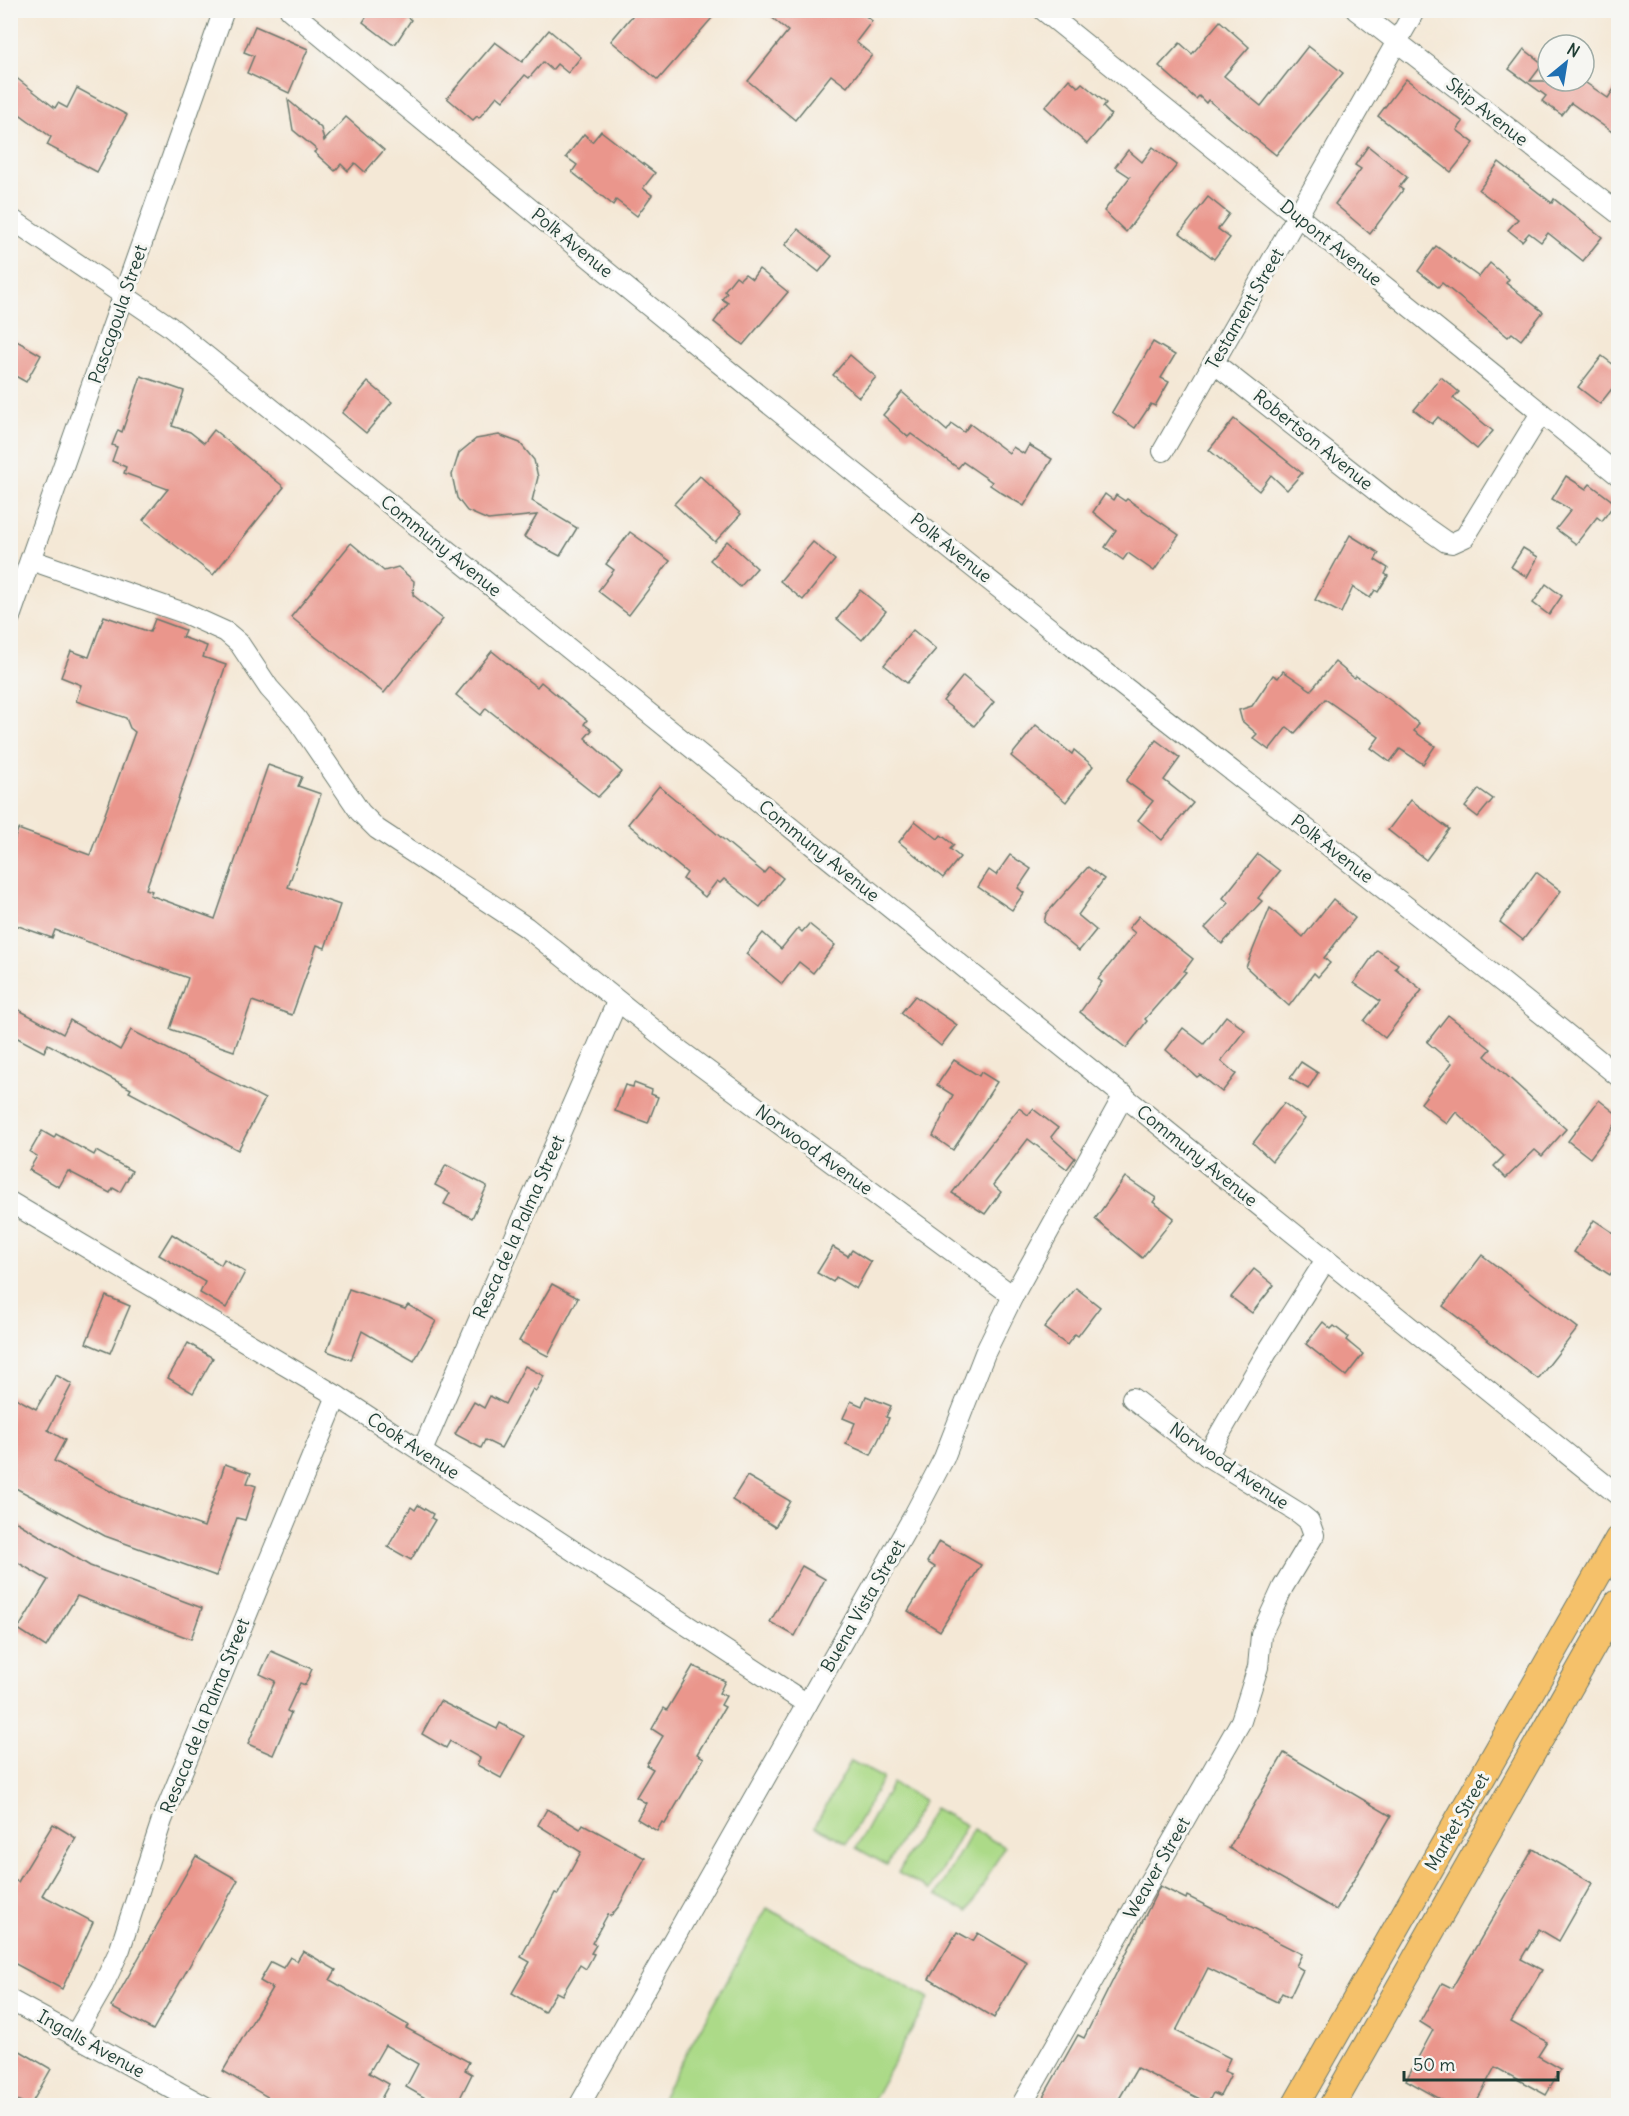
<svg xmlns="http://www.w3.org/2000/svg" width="1629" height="2116" viewBox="0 0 1629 2116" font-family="Delius,sans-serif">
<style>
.green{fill:#acda88;stroke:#668c5e;stroke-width:1.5}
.building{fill:#ea968c}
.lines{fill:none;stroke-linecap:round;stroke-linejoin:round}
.minor-casing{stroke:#6a796d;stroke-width:22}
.major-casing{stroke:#6a796d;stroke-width:28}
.minor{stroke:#fff;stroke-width:20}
.major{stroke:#f5c16b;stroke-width:26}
.labels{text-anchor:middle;stroke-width:6;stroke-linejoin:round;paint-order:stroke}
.street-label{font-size:18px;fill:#1f3d34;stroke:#f6f6f2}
</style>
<rect width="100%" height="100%" fill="#f6f6f2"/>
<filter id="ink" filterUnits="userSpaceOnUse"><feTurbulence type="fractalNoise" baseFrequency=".0167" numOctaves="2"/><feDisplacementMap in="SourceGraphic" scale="12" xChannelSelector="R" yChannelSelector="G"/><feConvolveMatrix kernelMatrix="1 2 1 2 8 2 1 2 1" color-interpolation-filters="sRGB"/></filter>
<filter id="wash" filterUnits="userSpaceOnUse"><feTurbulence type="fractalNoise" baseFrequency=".008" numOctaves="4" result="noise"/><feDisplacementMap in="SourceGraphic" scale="24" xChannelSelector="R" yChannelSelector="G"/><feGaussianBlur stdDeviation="1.35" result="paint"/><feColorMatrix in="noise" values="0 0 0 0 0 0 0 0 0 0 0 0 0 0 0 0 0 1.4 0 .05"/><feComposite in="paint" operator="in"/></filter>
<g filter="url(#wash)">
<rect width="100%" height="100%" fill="#f4e8d6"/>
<g class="green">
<polygon points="851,1761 883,1778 847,1843 815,1826"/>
<polygon points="892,1783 924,1800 887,1865 856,1848"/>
<polygon points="934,1808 966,1825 930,1890 898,1873"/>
<polygon points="973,1829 1004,1847 968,1912 936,1895"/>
<polygon points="767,1908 929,1998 870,2105 658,2105"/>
</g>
<g id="blocks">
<g class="building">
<polygon points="371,10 398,10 411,20 396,43 392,44 363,22"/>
<polygon points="637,10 719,10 658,80 611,41"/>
<polygon points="763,10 858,10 872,21 856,42 872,55 847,87 831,75 795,120 748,81 788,31"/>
<polygon points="1220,21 1249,47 1224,76 1261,106 1308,46 1343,73 1276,155 1208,100 1206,103 1199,96 1196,99 1159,66 1180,43 1192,54"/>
<polygon points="255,26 308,49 289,93 247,73 254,56 244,52"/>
<polygon points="549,30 581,57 568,73 557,64 552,70 543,62 529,78 525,75 503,101 497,96 479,118 477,116 473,120 447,98 495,42 522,62"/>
<polygon points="1524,49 1543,64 1530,81 1583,81 1608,98 1618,83 1618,136 1571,103 1562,115 1542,101 1546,96 1509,69"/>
<polygon points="10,73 55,108 58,103 67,108 77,88 127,115 97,172 47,145 51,137 10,107"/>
<polygon points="1069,79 1078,87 1082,83 1106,103 1103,107 1111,115 1087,144 1045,107"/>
<polygon points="1406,79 1463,122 1457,130 1474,143 1451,172 1378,116"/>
<polygon points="288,100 321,128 324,141 346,117 384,150 365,172 355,163 348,171 341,164 335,171 314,152 317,150 293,130"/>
<polygon points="601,131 655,173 643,188 652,195 637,216 616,200 613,205 572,172 577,165 566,157 584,134 592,142"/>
<polygon points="1368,146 1407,177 1399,187 1403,190 1370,234 1335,204 1361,169 1355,165"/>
<polygon points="1153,147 1177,165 1126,232 1104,211 1130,177 1115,167 1128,150 1142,162"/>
<polygon points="1499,162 1552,203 1554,199 1602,237 1583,261 1548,233 1541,242 1529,233 1522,241 1508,230 1518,219 1479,190"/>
<polygon points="1208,197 1229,214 1218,229 1230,238 1214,259 1180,233"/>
<polygon points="798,229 832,256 819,272 785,245"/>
<polygon points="1436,246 1479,277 1490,263 1509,279 1506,283 1543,312 1521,340 1512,333 1508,337 1442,283 1438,287 1418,271"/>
<polygon points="759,269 788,292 743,345 714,322 728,303 722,299 727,293 724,291 736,276 740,279 745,274 752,279"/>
<polygon points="10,337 41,355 26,382 10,373"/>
<polygon points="1153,342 1175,355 1161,378 1169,382 1155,406 1151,404 1135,428 1112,412"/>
<polygon points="850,355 876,377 859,397 833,375"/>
<polygon points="1602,356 1618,368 1618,381 1600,404 1578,387"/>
<polygon points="141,376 184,391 172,426 190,432 204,443 214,430 284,487 213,575 143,520 168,489 124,473 126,467 112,461 117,447 112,445 118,430 122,432"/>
<polygon points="1441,377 1459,392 1453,398 1493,431 1477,449 1438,417 1432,424 1414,410"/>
<polygon points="368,382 392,402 366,433 342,413"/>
<polygon points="902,392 947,431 952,424 964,432 970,424 1009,453 1013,447 1024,454 1029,445 1052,459 1024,506 1002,493 990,485 992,482 963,462 958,468 911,434 908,437 883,415"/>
<polygon points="1234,419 1302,473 1287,490 1271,475 1259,491 1209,450"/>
<polygon points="499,435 520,443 534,460 538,477 532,501 577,528 560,556 524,537 537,515 488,520 467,511 457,498 452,475 459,453 476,439"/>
<polygon points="700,476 741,514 715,542 674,504"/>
<polygon points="1566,476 1586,489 1590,484 1615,503 1602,521 1597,517 1576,544 1556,529 1571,510 1552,499"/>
<polygon points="1105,494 1113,500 1116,495 1125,501 1127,499 1179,535 1154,571 1128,553 1123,560 1105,547 1116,531 1093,512"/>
<polygon points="630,532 670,561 629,615 598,591 614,570 606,564"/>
<polygon points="1350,535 1379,553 1375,560 1388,568 1385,574 1388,576 1378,592 1375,590 1370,598 1353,587 1341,613 1315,600"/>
<polygon points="727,541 757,568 740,587 710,560"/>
<polygon points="813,542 835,560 803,600 780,581"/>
<polygon points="351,543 384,571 398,567 414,581 413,595 443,619 384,693 291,617"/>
<polygon points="1523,548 1538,557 1527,577 1511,567"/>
<polygon points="1546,584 1562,596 1549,615 1533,603"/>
<polygon points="860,590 886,611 862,640 837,619"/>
<polygon points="104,616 150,632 155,619 185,630 182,637 207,646 203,657 226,665 146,889 152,891 150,895 215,919 268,765 302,777 298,786 321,794 288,887 340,905 325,948 317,945 292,1015 252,1001 234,1051 170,1029 188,978 55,930 52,938 10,923 10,852 18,829 90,855 135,732 130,728 126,718 76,701 81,685 61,677 71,651 89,657"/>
<polygon points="913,630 936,649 907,683 884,665"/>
<polygon points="492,651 530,682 537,687 541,682 587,720 584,724 592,730 585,738 622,772 598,797 486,708 481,715 456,695"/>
<polygon points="1335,662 1354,678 1356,676 1394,703 1419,724 1414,731 1435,746 1423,764 1400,749 1390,762 1371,748 1379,737 1325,699 1295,733 1287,727 1269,750 1253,738 1257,734 1242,721 1239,710 1252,706 1273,675 1278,678 1283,671 1311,690"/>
<polygon points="963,676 994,702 974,726 943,701"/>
<polygon points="1036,725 1072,754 1074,750 1093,766 1066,802 1011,756"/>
<polygon points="1156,740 1180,758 1164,780 1193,803 1162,840 1138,820 1153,801 1126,781"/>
<polygon points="659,786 764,873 769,867 783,878 760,907 724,879 720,883 717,881 705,897 683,879 687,873 628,824"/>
<polygon points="1479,789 1493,799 1478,817 1465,807"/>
<polygon points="1411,800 1449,829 1426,860 1388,830"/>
<polygon points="915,821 938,839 941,835 954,845 950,849 960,857 943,878 899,842"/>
<polygon points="1258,854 1280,871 1258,898 1262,901 1222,944 1205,928 1229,903 1223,898"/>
<polygon points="1010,855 1031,869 1018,888 1024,893 1012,910 978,887 989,870 996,875"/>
<polygon points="1088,867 1104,879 1078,915 1096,930 1079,951 1044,922 1046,914"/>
<polygon points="1536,872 1561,891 1523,940 1500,922"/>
<polygon points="1333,899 1355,918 1324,958 1330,963 1318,977 1314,973 1289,1006 1246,967 1270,908 1303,937"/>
<polygon points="1139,916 1193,959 1184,971 1186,972 1145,1019 1147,1021 1126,1048 1080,1012 1102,982 1098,979 1135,933 1129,928"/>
<polygon points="809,924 835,945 813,973 799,962 782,984 746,954 763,933 781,949 798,928 802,932"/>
<polygon points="1377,950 1398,964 1395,968 1422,990 1385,1038 1364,1021 1380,1001 1354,983"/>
<polygon points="915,996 957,1025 941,1046 901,1013"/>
<polygon points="10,1005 63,1034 70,1020 120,1050 131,1030 265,1099 238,1150 129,1092 131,1089 48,1044 44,1052 10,1034"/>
<polygon points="1448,1015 1491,1049 1485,1056 1566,1129 1542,1156 1535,1150 1506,1178 1494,1166 1504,1156 1456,1112 1447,1124 1421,1103 1452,1063 1427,1042"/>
<polygon points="1226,1016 1245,1030 1221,1061 1236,1074 1222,1092 1200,1075 1197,1077 1166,1050 1183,1028 1204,1044"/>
<polygon points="954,1060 979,1076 981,1072 997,1082 953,1150 933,1136 953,1095 937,1085"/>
<polygon points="1301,1062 1318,1073 1308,1089 1290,1078"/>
<polygon points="634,1083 652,1090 651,1094 658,1097 648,1123 615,1111 625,1085 633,1087"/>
<polygon points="1599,1100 1618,1115 1618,1121 1590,1158 1568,1141"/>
<polygon points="1284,1103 1305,1119 1272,1161 1253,1143"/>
<polygon points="1019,1108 1028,1115 1033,1109 1058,1128 1051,1137 1075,1158 1067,1169 1028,1139 993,1185 1001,1192 985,1214 952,1193"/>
<polygon points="42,1131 54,1138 56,1134 94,1155 96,1151 132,1171 120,1192 113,1188 110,1193 68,1171 59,1187 29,1170 37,1156 30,1152"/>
<polygon points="446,1165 487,1186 472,1218 444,1204 450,1193 435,1185"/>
<polygon points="1125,1177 1156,1198 1153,1202 1174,1218 1142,1258 1095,1219"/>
<polygon points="1594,1220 1618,1236 1618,1262 1610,1275 1574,1252"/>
<polygon points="172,1234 221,1265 224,1259 245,1272 226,1308 200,1293 205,1282 159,1255"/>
<polygon points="833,1247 848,1256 852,1250 871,1262 856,1289 836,1277 833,1282 817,1273"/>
<polygon points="1482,1255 1578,1328 1538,1379 1443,1306"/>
<polygon points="1254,1269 1274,1285 1252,1313 1231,1297"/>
<polygon points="552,1284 578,1298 548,1356 519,1341"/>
<polygon points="1076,1288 1100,1307 1078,1336 1075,1334 1067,1345 1044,1328"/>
<polygon points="349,1289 405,1309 408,1305 436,1321 414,1361 362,1331 351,1360 327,1351"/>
<polygon points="106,1296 130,1306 110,1353 86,1343"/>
<polygon points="1323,1322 1331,1329 1334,1326 1348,1337 1346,1340 1363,1354 1346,1376 1306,1344"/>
<polygon points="188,1343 213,1358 193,1393 168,1378"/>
<polygon points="525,1366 544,1376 536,1391 533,1389 501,1448 485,1440 481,1448 455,1434 474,1402 484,1408 490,1396 505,1404"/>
<polygon points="56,1375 72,1384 48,1430 65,1440 54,1461 121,1497 204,1527 225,1464 251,1473 247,1483 256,1486 245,1520 237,1518 216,1576 105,1536 10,1485 10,1395 36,1409"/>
<polygon points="866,1396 891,1406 886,1417 889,1418 871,1455 846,1444 855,1423 843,1418 851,1401 862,1406"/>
<polygon points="747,1476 790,1501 775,1527 732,1500"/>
<polygon points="418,1505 433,1514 431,1518 435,1520 411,1560 388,1547 411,1507 415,1510"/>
<polygon points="10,1518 90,1566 202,1608 191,1639 77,1596 46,1647 18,1629 48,1580 10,1558"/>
<polygon points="939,1541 981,1565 940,1631 908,1611 935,1567 927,1562"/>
<polygon points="802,1566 825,1579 795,1636 770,1622"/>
<polygon points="271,1651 312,1669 305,1685 300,1683 287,1711 291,1713 273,1755 248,1744 275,1681 260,1674"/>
<polygon points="693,1666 725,1681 719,1693 726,1696 721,1705 725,1707 697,1754 704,1758 665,1824 662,1822 657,1831 637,1819 646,1803 636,1797 653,1769 646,1765 663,1736 652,1729 664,1708 667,1710"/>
<polygon points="440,1701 497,1729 500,1723 524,1736 501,1778 477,1765 480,1758 450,1741 446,1748 422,1734"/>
<polygon points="1284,1753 1391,1816 1336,1910 1229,1848"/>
<polygon points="547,1809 580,1829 583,1824 645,1858 619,1906 611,1916 608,1914 592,1943 596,1945 591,1953 594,1954 586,1969 580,1965 562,1995 556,1992 544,2012 512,1993 530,1962 521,1957 555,1893 558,1894 581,1852 538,1825"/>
<polygon points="53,1824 76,1838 42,1895 93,1922 62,1989 10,1961 10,1878 18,1882"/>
<polygon points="1533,1849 1592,1883 1559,1941 1539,1929 1521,1959 1542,1970 1511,2022 1547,2042 1538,2056 1561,2069 1546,2095 1495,2067 1474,2106 1442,2106 1444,2101 1406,2080 1433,2030 1420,2022 1442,1983 1452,1988"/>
<polygon points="196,1856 238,1880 153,2030 111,2007"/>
<polygon points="1160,1886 1186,1899 1187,1896 1302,1954 1296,1966 1303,1970 1290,1997 1282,1993 1277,2002 1208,1968 1176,2031 1230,2058 1224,2071 1231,2074 1220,2096 1213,2093 1208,2103 1137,2068 1115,2106 1038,2106 1078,2035 1084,2038"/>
<polygon points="957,1932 973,1941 978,1933 1027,1962 994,2018 929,1979"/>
<polygon points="303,1951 336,1970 330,1980 408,2025 406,2028 469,2062 465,2070 472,2074 456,2106 439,2106 406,2087 418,2064 385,2045 369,2073 389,2084 377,2106 283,2106 223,2071 272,1988 260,1981 271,1962 283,1968 290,1957 297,1961"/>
<polygon points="10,2045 51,2069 30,2106 10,2097"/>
</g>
</g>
</g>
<g filter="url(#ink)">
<use href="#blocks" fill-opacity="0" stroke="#6a796d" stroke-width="1.5"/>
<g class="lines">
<defs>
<g id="minor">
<path d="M290,10C551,228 814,442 1081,653C1260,794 1442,931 1618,1076"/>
<polyline points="1043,10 1618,475"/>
<polyline points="1356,10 1618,213"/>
<polyline points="10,218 169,326 1618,1495"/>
<polyline points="1214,363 1399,509 1446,542 1452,543 1465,537 1541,413"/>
<polyline points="1163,451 1415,10"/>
<polyline points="31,560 184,613 226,632 239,643 269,688 296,718 360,812 377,829 526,927 678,1049 1013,1296"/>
<polyline points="10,617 224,10"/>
<polyline points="10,1202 337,1396 807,1704"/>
<polyline points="422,1451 617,1002"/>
<polyline points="1207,1456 1266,1354 1325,1261"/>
<polyline points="10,2000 204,2106"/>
<polyline points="75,2035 102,1988 120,1949 162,1820 337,1396"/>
<polyline points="579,2106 912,1519 944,1458 985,1353 1013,1296 1124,1095"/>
<polyline points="1021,2106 1241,1721 1258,1667 1261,1635 1283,1587 1314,1535 1309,1521 1299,1513 1207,1456 1132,1398"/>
</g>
<g id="major">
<polyline points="1295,2106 1618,1539"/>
<polyline points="1332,2106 1618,1602"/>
</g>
</defs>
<use href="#minor" class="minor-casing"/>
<use href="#major" class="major-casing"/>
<use href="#minor" class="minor"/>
<use href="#major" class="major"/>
</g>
</g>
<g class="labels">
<g class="street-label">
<text transform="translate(1487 112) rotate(38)" y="6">Skip Avenue</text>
<text transform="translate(572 243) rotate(39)" y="6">Polk Avenue</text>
<text transform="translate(1331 243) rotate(39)" y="6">Dupont Avenue</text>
<text transform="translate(1245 309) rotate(-60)" y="6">Testament Street</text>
<text transform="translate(118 314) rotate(-71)" y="6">Pascagoula Street</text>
<text transform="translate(1313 440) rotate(39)" y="6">Robertson Avenue</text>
<text transform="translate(441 546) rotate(39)" y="6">Communy Avenue</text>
<text transform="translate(951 548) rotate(39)" y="6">Polk Avenue</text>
<text transform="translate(1332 849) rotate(38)" y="6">Polk Avenue</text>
<text transform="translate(819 851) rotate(39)" y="6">Communy Avenue</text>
<text transform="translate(814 1150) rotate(36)" y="6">Norwood Avenue</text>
<text transform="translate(1197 1156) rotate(39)" y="6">Communy Avenue</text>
<text transform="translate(519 1227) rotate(-66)" y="6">Resca de la Palma Street</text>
<text transform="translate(413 1446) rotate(33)" y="6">Cook Avenue</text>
<text transform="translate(1229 1466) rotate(34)" y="6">Norwood Avenue</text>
<text transform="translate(863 1606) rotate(-60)" y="6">Buena Vista Street</text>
<text transform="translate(205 1716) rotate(-68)" y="6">Resaca de la Palma Street</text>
<text transform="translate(1457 1822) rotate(-60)" y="6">Market Street</text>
<text transform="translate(1157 1868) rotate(-60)" y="6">Weaver Street</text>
<text transform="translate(91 2044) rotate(29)" y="6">Ingalls Avenue</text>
</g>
</g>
<rect width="1629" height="2116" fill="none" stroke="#f6f6f2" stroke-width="36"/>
<g transform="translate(1566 63) rotate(30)"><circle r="28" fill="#f6f6f2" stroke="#a0aca6" stroke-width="1.5"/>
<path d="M0-4.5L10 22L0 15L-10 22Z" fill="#1f6fb2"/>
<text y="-9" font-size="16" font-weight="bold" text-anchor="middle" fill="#1f3d34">N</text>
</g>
<path d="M1404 2071v9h154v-9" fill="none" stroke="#1f3d34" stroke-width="3"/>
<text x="1413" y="2071" font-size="18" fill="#1f3d34" stroke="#f6f6f2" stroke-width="4.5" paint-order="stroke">50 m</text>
</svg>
